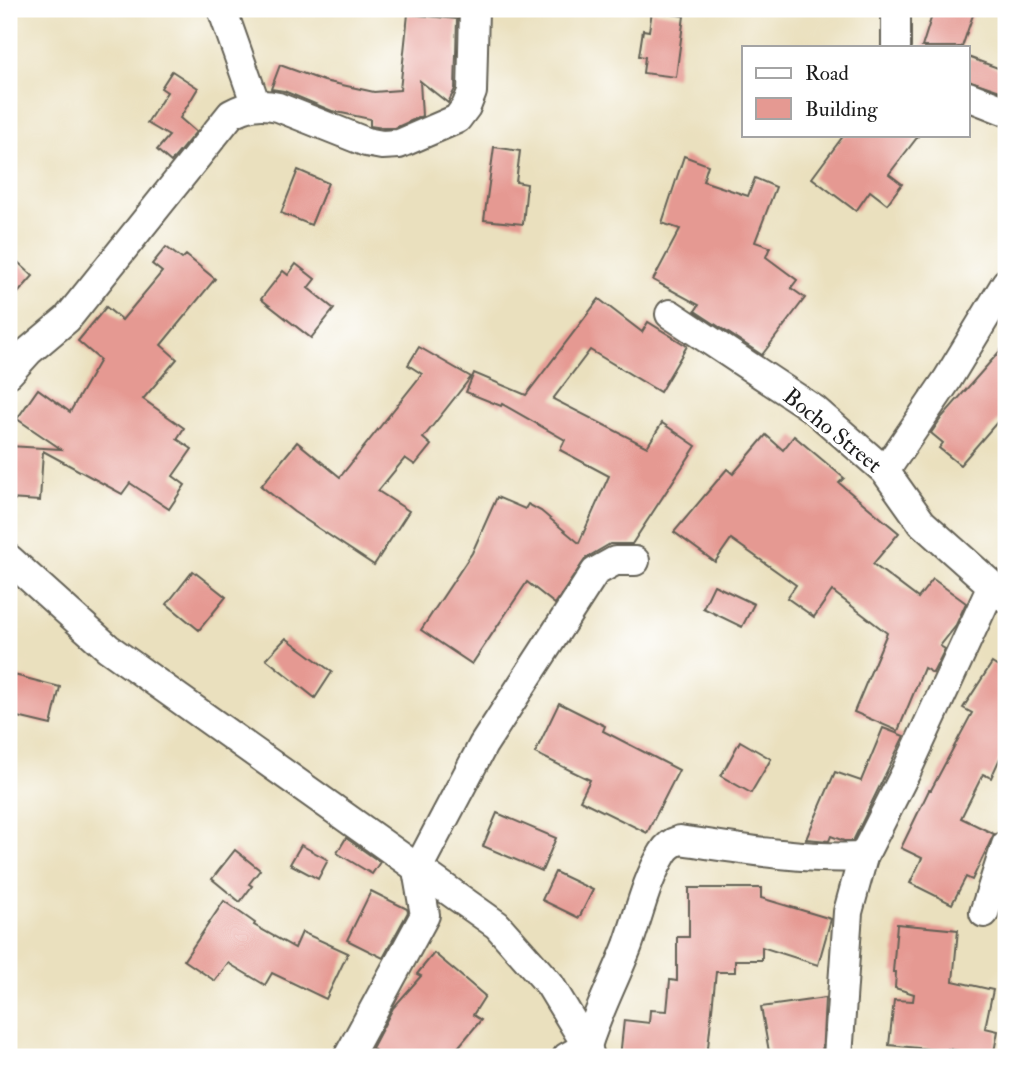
<svg xmlns="http://www.w3.org/2000/svg" width="1015" height="1066" viewBox="0 0 1015 1066" font-family="'IM FELL Double Pica',serif">
<style>
.building{fill:#e59992}
.lines{fill:none;stroke-linecap:round;stroke-linejoin:round}
.minor-casing{stroke:#646155;stroke-width:32}
.minor{stroke:#fff;stroke-width:28}
.labels{text-anchor:middle;stroke-width:7;stroke-linejoin:round;paint-order:stroke}
.street-label{font-size:23px;fill:#1c1c1c;stroke:#fff}
</style>
<rect width="100%" height="100%" fill="#fff"/>
<filter id="ink" filterUnits="userSpaceOnUse"><feTurbulence type="fractalNoise" baseFrequency=".0143" numOctaves="2"/><feDisplacementMap in="SourceGraphic" scale="14" xChannelSelector="R" yChannelSelector="G"/><feConvolveMatrix kernelMatrix="1 2 1 2 8 2 1 2 1" color-interpolation-filters="sRGB"/></filter>
<filter id="wash" filterUnits="userSpaceOnUse"><feTurbulence type="fractalNoise" baseFrequency=".00686" numOctaves="4" result="noise"/><feDisplacementMap in="SourceGraphic" scale="28" xChannelSelector="R" yChannelSelector="G"/><feGaussianBlur stdDeviation="1.57" result="paint"/><feColorMatrix in="noise" values="0 0 0 0 0 0 0 0 0 0 0 0 0 0 0 0 0 1.4 0 .05"/><feComposite in="paint" operator="in"/></filter>
<g filter="url(#wash)">
<rect width="100%" height="100%" fill="#eae0be"/>
<g id="blocks">
<g class="building">
<polygon points="934,9 975,9 962,47 922,47"/>
<polygon points="652,11 684,16 676,77 643,73 645,57 639,56 643,30 649,31"/>
<polygon points="408,14 457,19 455,89 448,103 420,81 422,116 395,128 383,128 370,126 370,119 332,111 284,91 271,89 280,65 324,81 374,92 400,90"/>
<polygon points="968,57 1006,71 1003,92 968,80"/>
<polygon points="172,71 198,88 180,118 196,132 171,162 157,150 169,136 147,123 167,92 161,88"/>
<polygon points="844,135 919,135 889,174 902,184 887,204 870,191 856,211 812,178"/>
<polygon points="494,147 520,151 516,182 527,184 523,224 484,220"/>
<polygon points="684,156 708,165 703,181 748,196 755,178 776,187 755,242 770,247 766,257 797,280 791,288 805,298 762,355 695,311 699,305 653,280 680,229 662,223"/>
<polygon points="298,170 328,183 311,225 281,213"/>
<polygon points="166,247 182,259 186,255 215,279 161,345 177,359 143,399 184,428 177,439 192,449 173,476 185,485 169,509 130,483 122,494 43,451 40,501 9,499 9,446 61,449 17,419 38,389 70,412 100,360 78,341 106,307 122,320 162,272 152,264"/>
<polygon points="9,254 33,276 9,303"/>
<polygon points="296,264 315,279 308,288 334,309 311,338 261,299 283,271 288,275"/>
<polygon points="599,299 642,332 648,322 687,346 660,392 590,350 553,399 647,447 662,423 696,446 632,544 610,544 586,558 555,604 527,582 472,664 421,630 472,553 497,497 525,509 528,504 541,511 579,543 609,476 560,450 565,440 502,404 501,406 466,392 474,373 526,395"/>
<polygon points="1006,344 1006,412 960,465 939,448 943,443 931,433 942,417"/>
<polygon points="419,347 471,377 423,438 431,445 415,465 405,458 378,491 409,511 374,565 294,512 261,486 297,442 340,477 422,374 408,365"/>
<polygon points="766,435 783,450 794,436 844,478 839,483 899,533 873,564 918,598 933,579 966,603 955,627 940,646 945,649 933,673 924,668 898,731 854,712 887,633 832,591 814,617 787,598 796,585 731,539 715,562 674,532 727,469 733,474"/>
<polygon points="193,571 226,597 199,630 167,604"/>
<polygon points="714,585 754,604 742,627 703,608"/>
<polygon points="286,638 332,672 315,698 266,659"/>
<polygon points="992,663 1006,672 1006,745 991,778 983,774 961,818 994,834 972,880 966,877 952,904 910,883 922,858 901,848 929,790 931,790 972,713 963,708"/>
<polygon points="14,675 60,687 51,725 9,715 9,697"/>
<polygon points="559,703 605,726 603,731 679,770 647,833 580,800 590,780 535,753"/>
<polygon points="883,728 904,736 853,841 844,841 831,836 829,841 806,839 835,772 861,781"/>
<polygon points="740,741 771,759 751,793 721,776"/>
<polygon points="497,813 556,838 542,871 483,846"/>
<polygon points="346,838 380,862 372,874 337,853"/>
<polygon points="301,845 328,860 318,879 290,864"/>
<polygon points="235,850 260,870 249,884 252,886 240,902 212,879"/>
<polygon points="555,872 593,890 579,918 542,900"/>
<polygon points="689,888 761,888 761,898 831,919 818,965 762,947 762,960 735,960 735,972 716,972 707,1057 620,1057 624,1020 649,1023 650,1010 667,1011 670,980 677,981 677,937 689,937"/>
<polygon points="371,891 407,909 408,912 383,958 347,940"/>
<polygon points="224,901 255,923 254,925 295,948 302,932 348,953 326,999 272,973 265,985 228,963 215,981 184,960"/>
<polygon points="897,924 958,930 953,981 993,990 985,1028 998,1031 993,1057 948,1049 948,1051 889,1045 894,1000 913,1001 914,994 895,988 896,972 893,972"/>
<polygon points="434,953 485,996 473,1015 481,1020 450,1057 382,1057 372,1048 393,1008 421,976 417,974"/>
<polygon points="825,998 822,1057 770,1057 761,1007"/>
</g>
</g>
</g>
<g filter="url(#ink)">
<use href="#blocks" fill-opacity="0" stroke="#646155" stroke-width="2"/>
<g class="lines">
<defs>
<g id="minor">
<polyline points="222,9 256,105"/>
<polyline points="896,47 896,9"/>
<polyline points="968,96 1006,111"/>
<polyline points="670,314 815,410 885,471 922,523 1006,598"/>
<path d="M9,373L29,351L67,319L231,114C248,105 260,103 278,107L366,142L382,145L399,144L457,119L466,107L472,92L474,9"/>
<polyline points="885,471 947,380 1006,283"/>
<polyline points="9,559 108,648 497,925 550,985 587,1046 590,1057"/>
<polyline points="984,913 1006,845"/>
<polyline points="348,1057 425,915 417,870 483,745 595,572 615,561 635,561"/>
<path d="M567,1057L587,1046C598,1011 615,979 628,945C639,914 646,881 663,853C667,846 673,842 680,840C741,849 802,860 863,857"/>
<polyline points="838,1057 848,912 863,857 906,772 992,586"/>
</g>
</defs>
<use href="#minor" class="minor-casing"/>
<use href="#minor" class="minor"/>
</g>
</g>
<g class="labels">
<g class="street-label">
<text transform="translate(833 430) rotate(39)" y="8">Bocho Street</text>
</g>
</g>
<rect width="1015" height="1066" fill="none" stroke="#fff" stroke-width="35"/>
<rect x="742" y="46" width="228" height="91" fill="#ffffff" stroke="#a4a4a4" stroke-width="2"/>
<rect x="756" y="68" width="35" height="10" fill="#ffffff" stroke="#a4a4a4" stroke-width="2"/>
<text x="805" y="80" font-size="21" fill="#1c1c1c">Road</text>
<rect x="756" y="98" width="35" height="21" fill="#e59992" stroke="#a4a4a4" stroke-width="2"/>
<text x="805" y="116" font-size="21" fill="#1c1c1c">Building</text>
</svg>
